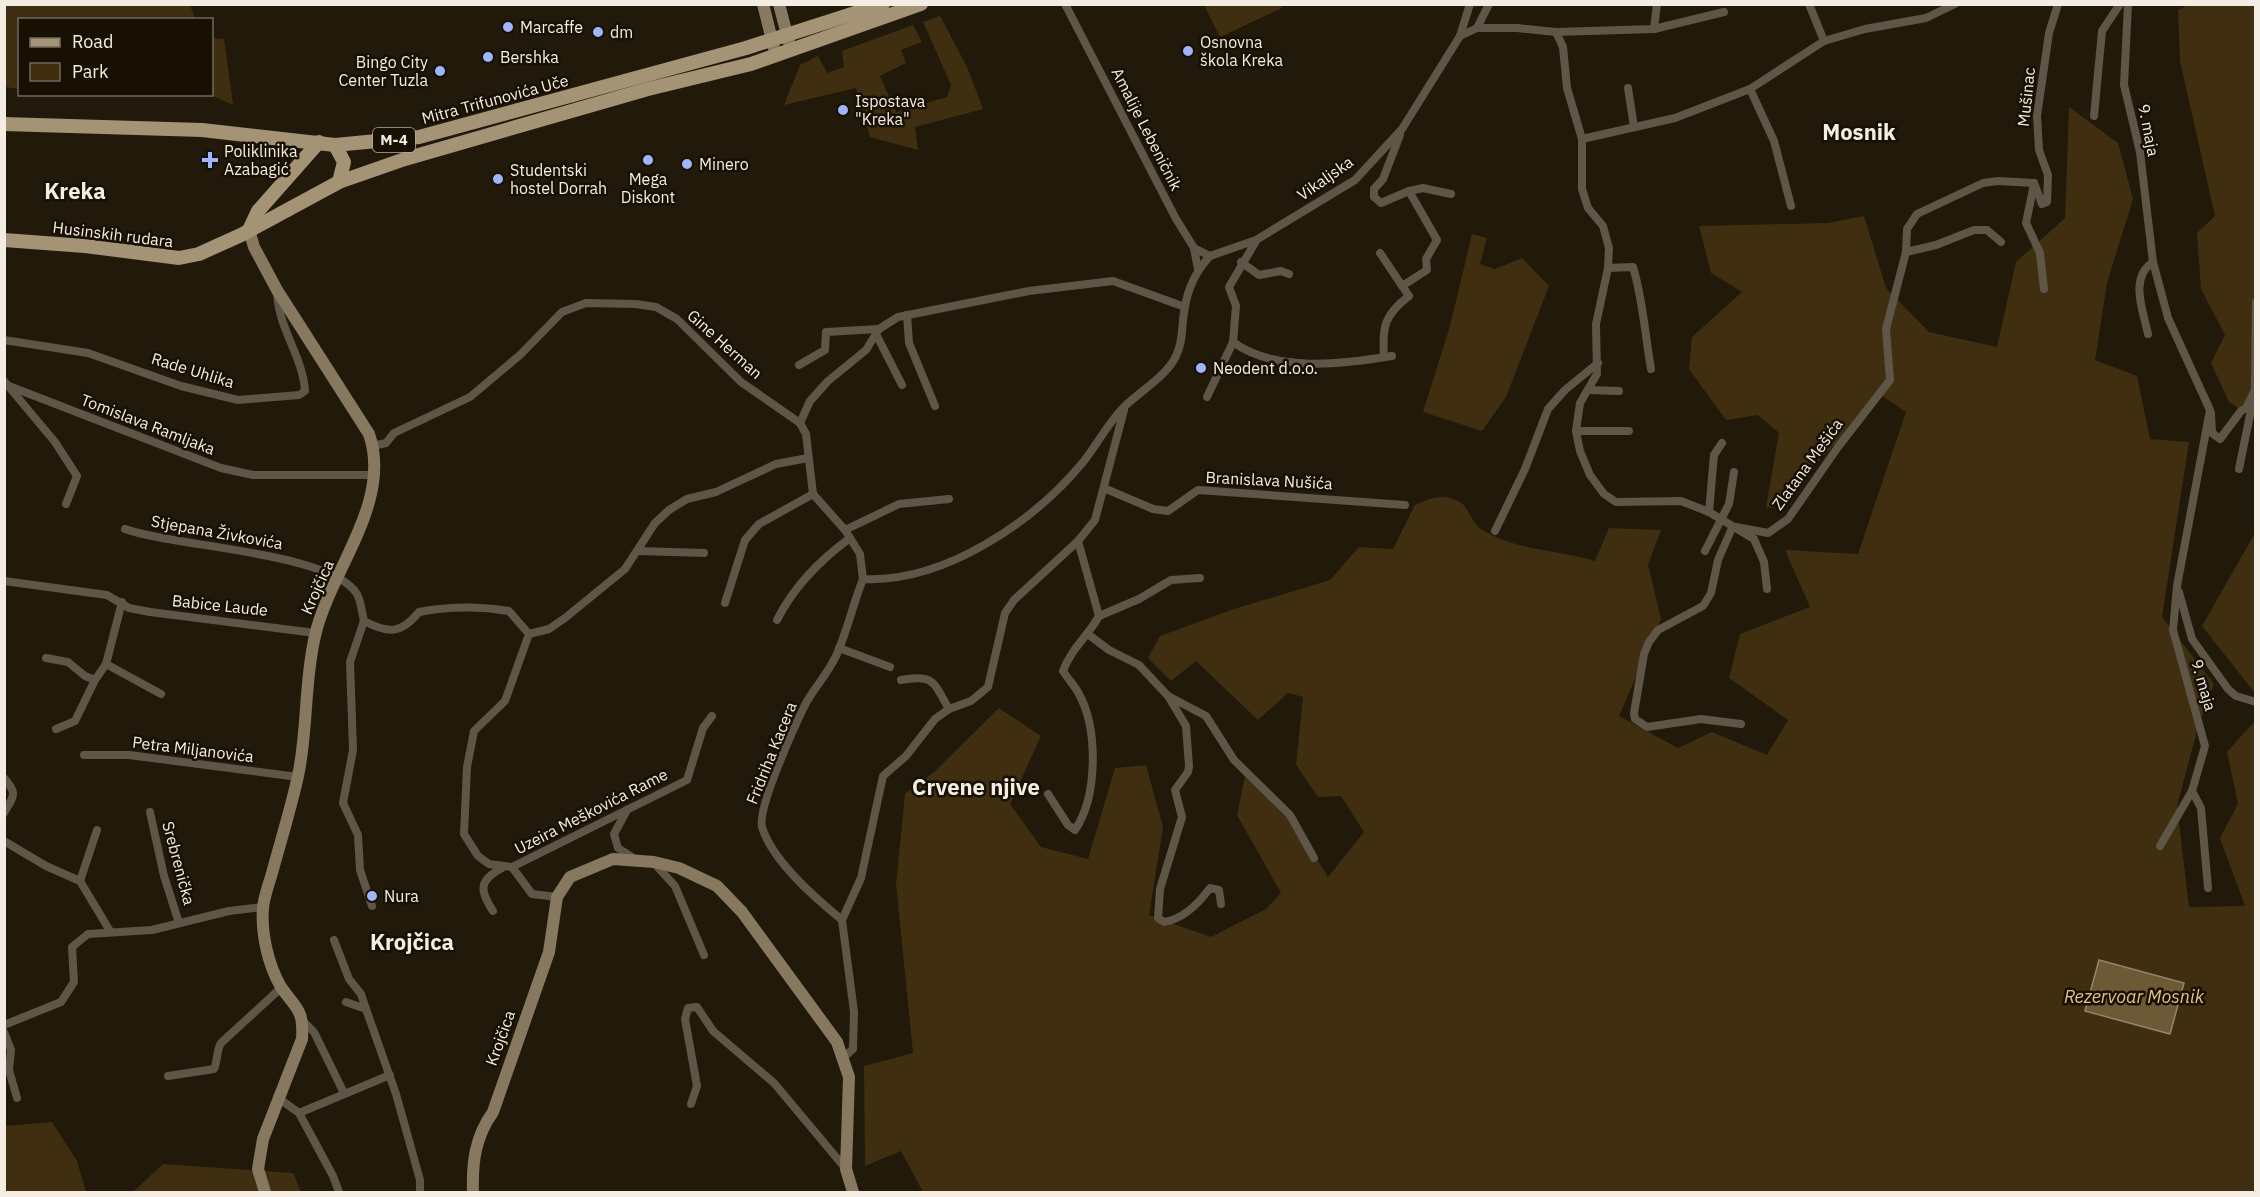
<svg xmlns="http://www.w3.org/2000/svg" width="2260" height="1197" viewBox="0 0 2260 1197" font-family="'IBM Plex Sans',sans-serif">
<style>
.green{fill:#3f2f10}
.water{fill:#6c5935;stroke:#948569;stroke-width:1.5}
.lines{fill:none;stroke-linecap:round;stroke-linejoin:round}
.street{stroke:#5f5648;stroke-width:8}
.secondary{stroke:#867960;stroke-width:12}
.primary{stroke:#a49374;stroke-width:14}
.poi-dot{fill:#a0b3fd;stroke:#181003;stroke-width:2}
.labels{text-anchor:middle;stroke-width:5;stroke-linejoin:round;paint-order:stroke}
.shield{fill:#181003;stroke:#b1aba0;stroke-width:1.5}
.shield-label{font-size:15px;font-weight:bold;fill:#f3ede3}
.poi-label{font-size:16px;fill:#f3ede3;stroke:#181003;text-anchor:start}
.street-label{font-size:16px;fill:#f3ede3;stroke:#181003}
.water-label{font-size:18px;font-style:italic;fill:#e5c487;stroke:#181003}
.district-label{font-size:22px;font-weight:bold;fill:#f3ede3;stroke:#181003}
</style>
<rect width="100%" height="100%" fill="#21190a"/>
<g class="green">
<polygon points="5,4 190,5 195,19 20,20 17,23 19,89 5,87"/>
<polygon points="1280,4 1282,8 1220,37 1204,5"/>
<polygon points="2188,5 2255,5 2255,419 2229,402 2211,363 2225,335 2201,289 2197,233 2215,216 2180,61 2178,10"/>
<polygon points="940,16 967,67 983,109 915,127 918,150 870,137 856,88 784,105 800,65 818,56 827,73 844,67 842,51 913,25 922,42 901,50 906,63 880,76 896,112 947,97 951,85 923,22"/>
<polygon points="212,38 224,39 233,105 211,95"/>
<path d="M2069,107L2118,143L2133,199L2107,283L2095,360L2137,376L2150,439L2189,442L2162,617L2214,684L2198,727L2177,806L2189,907L2245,906L2220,838L2238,804L2227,752L2252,724L2255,723V1192H923L901,1151L865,1166L864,1066L913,1053L896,884L905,794L934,772L999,708L1041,736L1010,804L1041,847L1088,859L1115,768L1146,765L1163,827L1149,915L1211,937L1266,909L1281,893L1237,815L1245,776L1293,820L1328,877L1364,832L1341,796L1318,797L1296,765L1303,697L1288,693L1258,720L1196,661L1171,681L1148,658L1160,636L1234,609L1330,580L1359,547L1393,549L1415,505C1430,498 1442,493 1458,501C1468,505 1471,522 1481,529C1514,551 1558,549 1595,561L1609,528L1661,530L1648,565L1661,619L1619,716L1678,748L1712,732L1767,755L1788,720L1729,678L1740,634L1810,607L1785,550L1858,554L1906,412L1882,396L1773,508L1766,507L1779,433L1758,415L1726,420L1689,369L1692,337L1742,292L1711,273L1699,226L1828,223L1864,216L1886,288L1929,332L1997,347L2016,262L2065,218Z"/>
<polygon points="1472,234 1487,238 1480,264 1495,269 1522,258 1549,286 1506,397 1482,431 1423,412 1450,326"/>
<polygon points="2255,533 2255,693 2202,626"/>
<polygon points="52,1122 77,1161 86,1192 5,1192 5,1126"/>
<polygon points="163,1164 293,1173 301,1192 133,1192"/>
</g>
<polygon class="water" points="2099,960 2184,983 2170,1034 2085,1011"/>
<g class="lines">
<g class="street">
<polyline points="1065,4 1175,217 1194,248 1198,269"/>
<polyline points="1809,4 1824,41"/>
<polyline points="2128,4 2124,85 2140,152 2153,262 2168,318 2210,410 2177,586 2173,630 2205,746 2192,791 2160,846"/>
<polyline points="1477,28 1517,28 1556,32 1563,47 1567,88 1582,139 1582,189 1588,208 1603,226 1609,248 1608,268 1596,324 1597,374 1580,403 1576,431 1580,451 1590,475 1604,494 1616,502 1681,501 1709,512 1754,539 1764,562 1767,589"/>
<polyline points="1654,29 1657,4"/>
<polyline points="1556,32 1654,29 1724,12"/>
<polyline points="1460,36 1477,28 1489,4"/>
<polyline points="1628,88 1634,127"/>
<polyline points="1750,89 1774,141 1791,206"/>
<polyline points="2094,116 2102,31 2120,4"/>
<polyline points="1400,135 1383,179 1374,189 1374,197 1381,203 1409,191"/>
<polyline points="1582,139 1675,118 1750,89 1824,41 1865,29 1926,18 1955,4"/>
<polyline points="2034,183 2042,204 2047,202 2048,175 2039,150 2037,116 2049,33 2058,4"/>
<polyline points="2034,184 2026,223 2040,253 2044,289"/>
<path d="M1256,241L1229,287L1236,306L1233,342C1275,373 1343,364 1392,356"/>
<polyline points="1194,248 1210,256 1256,240 1355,180 1402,129 1460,36 1470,4"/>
<polyline points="1906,252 1936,245 1974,230 1987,230 2001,242"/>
<path d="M1380,253L1409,296C1384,315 1382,327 1384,357"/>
<polyline points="1241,262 1259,275 1281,271 1289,274"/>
<path d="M1608,268L1633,267C1643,300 1645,335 1651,369"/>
<polyline points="1402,286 1427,270 1426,259 1437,240 1409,191 1423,188 1451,194"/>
<polyline points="907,315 909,343 935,406"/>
<polyline points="876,334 902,385"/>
<path d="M2148,334C2143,310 2129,278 2153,262"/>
<path d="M4,340L88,353L181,386L238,400L299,395L305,391C303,356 277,327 277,290"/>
<polyline points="799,365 825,350 826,332 879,329"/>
<polyline points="4,381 55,442 77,476 66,504"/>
<polyline points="9,386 221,468 253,475 374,475"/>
<polyline points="1588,390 1619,391"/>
<polyline points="2255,390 2256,302"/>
<polyline points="1207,397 1233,342"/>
<polyline points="2211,413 2212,433 2220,439 2241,411 2246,408 2255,390 2239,469"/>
<polyline points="800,423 810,401 828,381 866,350 879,329 898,317 1029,291 1113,281 1185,307"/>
<polyline points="1576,431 1629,431"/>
<polyline points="373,446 386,443 394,433 470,397 520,355 562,312 586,303 636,304 656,307 677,319 741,382 800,423 806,434 813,494 845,530 860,554 863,579"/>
<polyline points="1106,489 1153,509 1168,511 1198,490 1405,505"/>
<polyline points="1709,512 1714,455 1722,443"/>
<polyline points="1736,527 1768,533 1788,519 1838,447 1890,380 1886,329 1906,252 1907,229 1917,214 1983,183 1998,181 2034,183"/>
<polyline points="1732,528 1718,560 1711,593 1703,606 1658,630 1649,642 1644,654 1634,713 1635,719 1647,727 1701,719 1741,724"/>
<path d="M125,529C174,547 332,552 357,594C361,601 362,613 364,621C389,634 401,634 419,612C450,606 478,606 509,611L529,634L505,701L474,731L467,767L464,834L478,856L489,864L512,867L687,780L703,728L712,716"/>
<polyline points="845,530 899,504 949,499"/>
<polyline points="1495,531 1525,469 1548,409 1565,390 1598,363"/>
<polyline points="639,551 704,553"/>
<polyline points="1705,551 1729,504 1734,472"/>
<polyline points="4,581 107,595 129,608 150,612 315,633"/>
<polyline points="2179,592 2192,639 2228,689 2236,696 2256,702"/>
<polyline points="725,603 745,540 759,524 813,494"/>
<polyline points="1099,616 1139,599 1171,580 1200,578"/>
<path d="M777,620C794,586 819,561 850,538"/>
<polyline points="364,621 350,662 353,750 343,803 358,835 360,870 372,906"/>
<polyline points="529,634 549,629 565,618 625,569 655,523 669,510 687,499 716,492 776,464 808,458"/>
<polyline points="1089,635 1109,650 1139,665 1168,696 1206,716 1234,760 1290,815 1314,858"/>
<polyline points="839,648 890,667"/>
<polyline points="46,658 68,662 85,676 95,680 106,664 122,602"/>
<polyline points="106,664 161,694"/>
<path d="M901,680C935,674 933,682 949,709"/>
<path d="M1168,696L1186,726L1189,766L1188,772L1175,790L1182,817L1160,889L1158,918L1164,922C1184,919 1199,903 1210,888L1219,890L1221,904"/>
<polyline points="56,729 75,721 95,680"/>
<polyline points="84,755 129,755 298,777"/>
<path d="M4,778C18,794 14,795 4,813"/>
<polyline points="2192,791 2201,808 2208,888"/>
<path d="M1048,794L1068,825L1075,830C1098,796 1098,729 1079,694C1075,686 1068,679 1063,671C1071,649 1088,636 1099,616L1078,541"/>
<polyline points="627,810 614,834 618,848 635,859"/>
<polyline points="150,812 164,876 179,923"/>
<polyline points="4,841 46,866 80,881 110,931"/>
<polyline points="654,863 675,886 704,955"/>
<polyline points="512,867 532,894 557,897"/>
<polyline points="80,881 97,830"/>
<path d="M493,911C479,890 479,880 502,868"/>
<path d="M842,920C815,898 772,861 762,827C757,808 796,723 806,703C815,687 828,673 836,656C847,632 853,604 863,579C944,583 1034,522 1084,461C1098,443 1108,423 1124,407C1140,391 1166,377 1176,356C1184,340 1181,324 1185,307C1188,288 1197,270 1210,256"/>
<polyline points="842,920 861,878 883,776 906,756 935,719 949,709 971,701 988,687 1005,613 1014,600 1078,541 1095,520 1124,410"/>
<polyline points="842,920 854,1012 853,1049 843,1058"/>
<polyline points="334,940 349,979 361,994 366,1009"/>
<polyline points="346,1002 366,1009 396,1094 420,1180 420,1192"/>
<polyline points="303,1021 314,1032 344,1093"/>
<polyline points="4,1025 61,1002 74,982 72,947 88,934 152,930 229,911 263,907"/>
<polyline points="4,1032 11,1050 9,1070 17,1098"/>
<path d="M168,1076L214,1069C218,1060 216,1052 221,1043L282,987"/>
<polyline points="277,1097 299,1113 333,1176 339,1192"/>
<polyline points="691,1104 697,1086 685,1019 688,1008 697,1007 713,1031 774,1083 846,1169"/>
<polyline points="299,1113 390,1075"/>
</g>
<g class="secondary">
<polyline points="763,4 776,56"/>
<polyline points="779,4 791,50"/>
<path d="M249,230L254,247L277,290L369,434C393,503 329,572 315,636C304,682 308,730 298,776C291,808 281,840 272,873C269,884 264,896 263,908C261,933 268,965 281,987C296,1009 304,1009 302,1039L263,1139L258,1169L265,1192"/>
<path d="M473,1192C472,1163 475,1137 493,1112L549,952L557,897L570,877L613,859L654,862L679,868L717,886L742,912L837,1042L849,1077L846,1169L853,1192"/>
</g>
<g class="primary">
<polyline points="4,124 202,130 335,145 419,137 746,48 883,4"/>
<polyline points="335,145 344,162 339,182"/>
<polyline points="249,230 258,211 319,142"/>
<polyline points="4,240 85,246 179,258 199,254 241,235 339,182 405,159 648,89 751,64 921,4"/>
</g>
</g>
<g class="poi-dot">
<circle cx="508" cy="27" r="6"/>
<circle cx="598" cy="32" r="6"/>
<circle cx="1188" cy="51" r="6"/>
<circle cx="488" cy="57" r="6"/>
<circle cx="440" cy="71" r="6"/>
<circle cx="843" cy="110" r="6"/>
<path d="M207 151h6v6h6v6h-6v6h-6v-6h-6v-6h6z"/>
<circle cx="648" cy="160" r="6"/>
<circle cx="687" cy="164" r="6"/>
<circle cx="498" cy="179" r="6"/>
<circle cx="1201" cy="368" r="6"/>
<circle cx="372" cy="896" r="6"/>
</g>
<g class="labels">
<rect class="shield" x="373" y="128" width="42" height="24" rx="4.5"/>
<g class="shield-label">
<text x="394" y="145">M-4</text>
</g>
<g class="poi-label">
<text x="520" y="33">Marcaffe</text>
<text x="610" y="38">dm</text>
<text x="1200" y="48">Osnovna<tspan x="1200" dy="18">škola Kreka</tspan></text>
<text x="500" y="63">Bershka</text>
<text x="428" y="68" text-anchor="end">Bingo City<tspan x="428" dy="18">Center Tuzla</tspan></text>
<text x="855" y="107">Ispostava<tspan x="855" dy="18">"Kreka"</tspan></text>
<text x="224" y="157">Poliklinika<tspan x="224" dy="18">Azabagić</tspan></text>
<text x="699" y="170">Minero</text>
<text x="510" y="176">Studentski<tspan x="510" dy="18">hostel Dorrah</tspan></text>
<text x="648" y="185" text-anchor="middle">Mega<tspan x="648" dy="18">Diskont</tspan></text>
<text x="1213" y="374">Neodent d.o.o.</text>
<text x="384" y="902">Nura</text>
</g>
<g class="street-label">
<text transform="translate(2026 97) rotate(-84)" y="6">Mušinac</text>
<text transform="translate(495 99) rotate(-15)" y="6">Mitra Trifunovića Uče</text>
<text transform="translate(1147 129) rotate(63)" y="6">Amalije Lebeničnik</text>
<text transform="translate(2149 130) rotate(79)" y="6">9. maja</text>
<text transform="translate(1325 178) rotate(-35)" y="6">Vikaljska</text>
<text transform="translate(113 234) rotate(7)" y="6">Husinskih rudara</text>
<text transform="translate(725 344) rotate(42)" y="6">Gine Herman</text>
<text transform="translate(193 370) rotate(17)" y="6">Rade Uhlika</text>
<text transform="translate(148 424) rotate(21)" y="6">Tomislava Ramljaka</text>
<text transform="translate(1807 464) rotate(-54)" y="6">Zlatana Mešića</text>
<text transform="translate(1269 480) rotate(3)" y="6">Branislava Nušića</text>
<text transform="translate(217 532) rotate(10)" y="6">Stjepana Živkovića</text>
<text transform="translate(317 587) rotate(-66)" y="6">Krojčica</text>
<text transform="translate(220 605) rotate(6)" y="6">Babice Laude</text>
<text transform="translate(2204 685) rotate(74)" y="6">9. maja</text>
<text transform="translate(193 749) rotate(7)" y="6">Petra Miljanovića</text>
<text transform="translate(771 753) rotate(-68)" y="6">Fridriha Kacera</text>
<text transform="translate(591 811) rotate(-27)" y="6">Uzeira Meškovića Rame</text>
<text transform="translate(179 863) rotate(75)" y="6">Srebrenička</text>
<text transform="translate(500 1038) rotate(-70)" y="6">Krojčica</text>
</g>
<g class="water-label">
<text x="2134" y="1003">Rezervoar Mosnik</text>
</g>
<g class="district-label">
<text x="1859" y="140">Mosnik</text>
<text x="75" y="199">Kreka</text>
<text x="976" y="795">Crvene njive</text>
<text x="412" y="950">Krojčica</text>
</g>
</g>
<rect width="2260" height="1197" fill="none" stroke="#f3ede3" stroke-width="12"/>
<rect x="18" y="18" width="195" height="78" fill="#181003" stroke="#70685d" stroke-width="1.5"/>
<rect x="30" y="38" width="30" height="9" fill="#a49374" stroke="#70685d" stroke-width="1.5"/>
<text x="72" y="48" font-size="18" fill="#f3ede3">Road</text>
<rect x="30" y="63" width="30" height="18" fill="#3f2f10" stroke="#70685d" stroke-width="1.5"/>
<text x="72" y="78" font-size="18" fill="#f3ede3">Park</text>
</svg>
